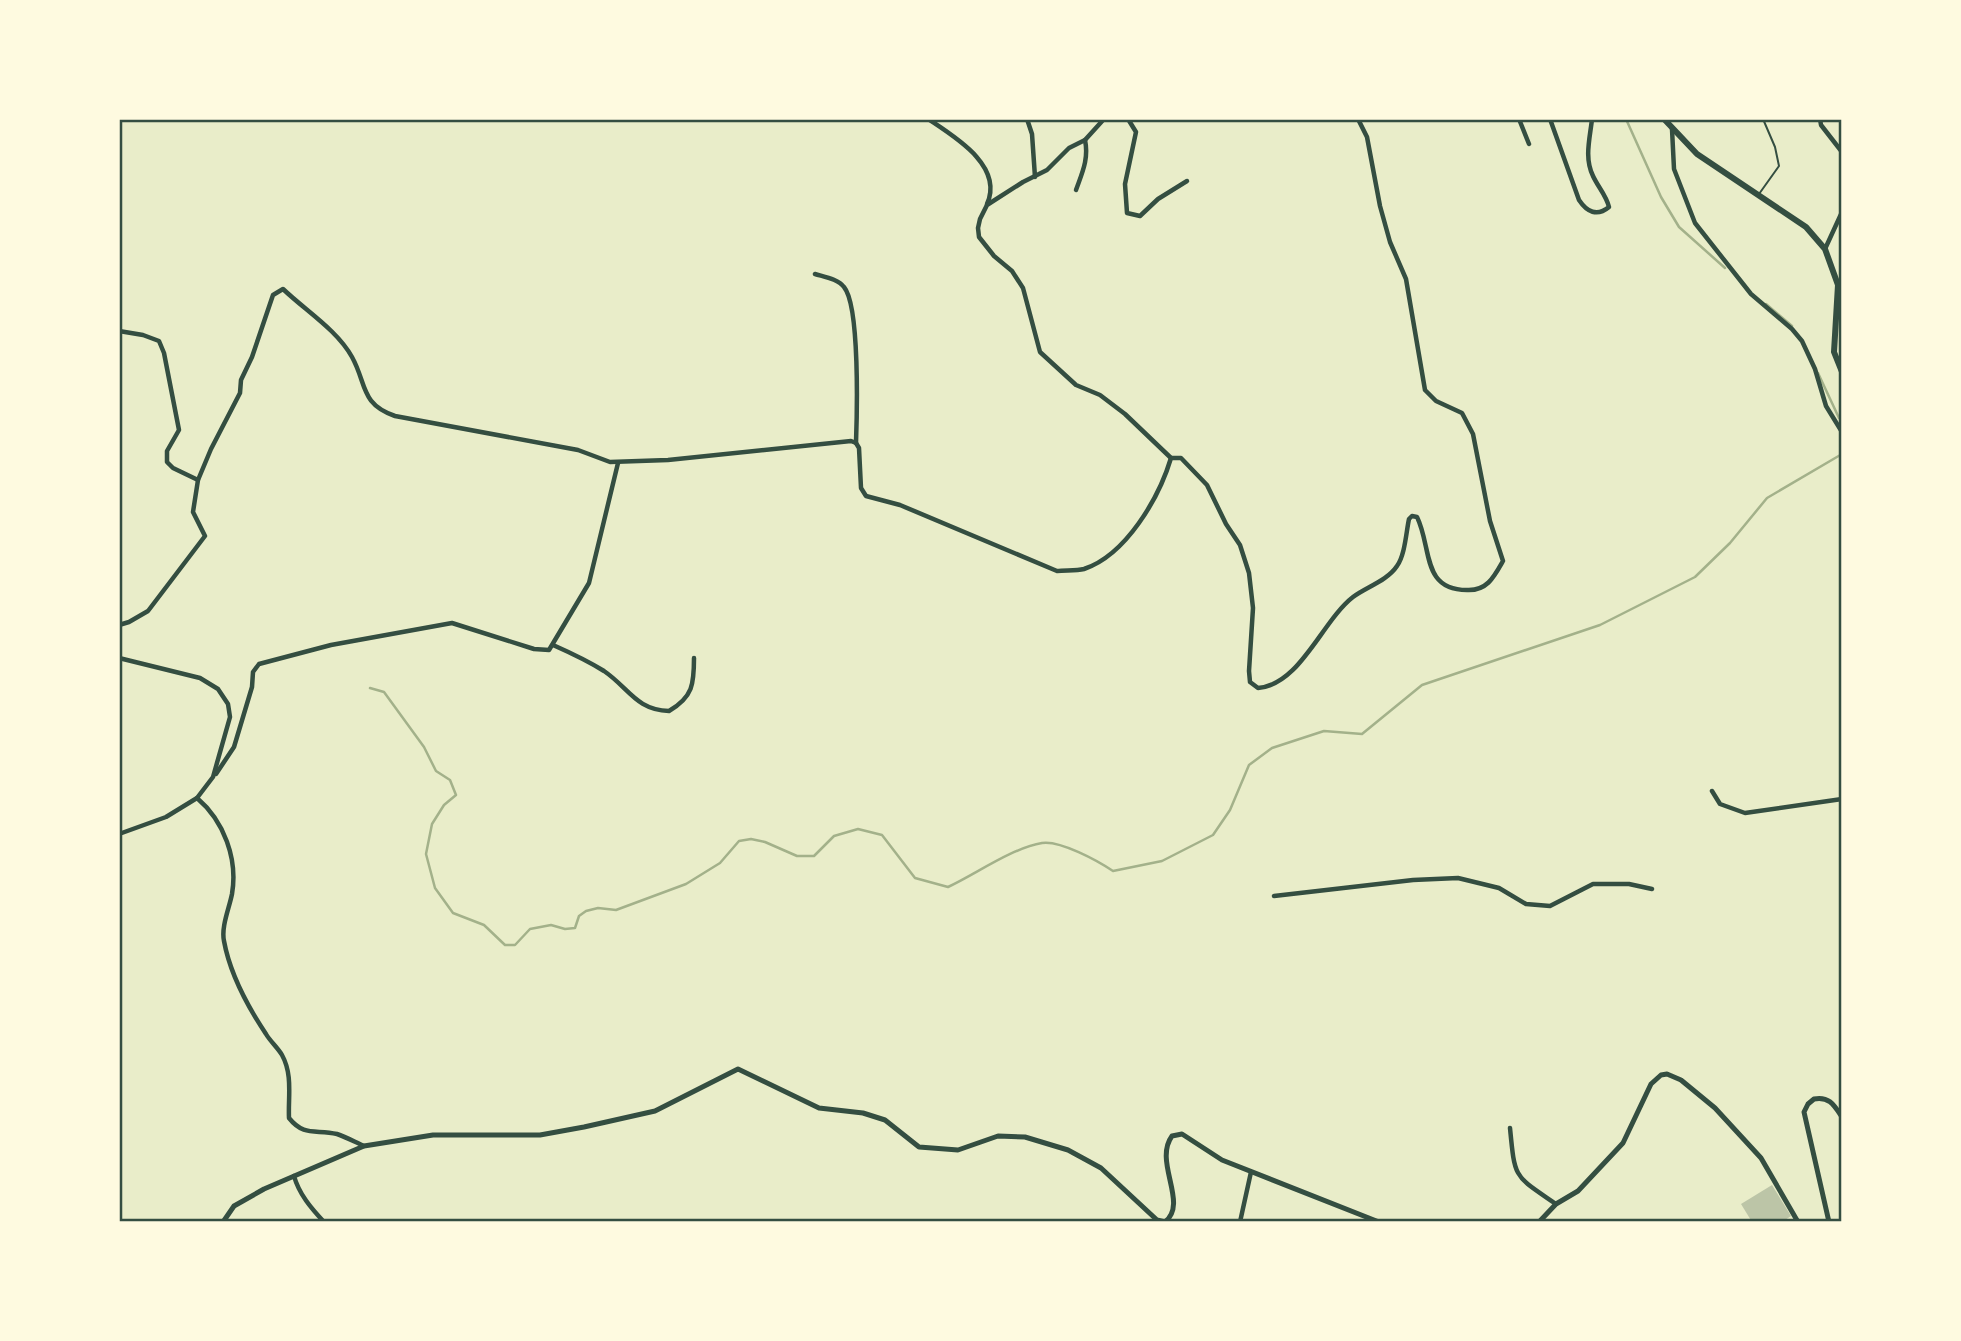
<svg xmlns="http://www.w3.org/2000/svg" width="1961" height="1341" viewBox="0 0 1961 1341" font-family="Karla,sans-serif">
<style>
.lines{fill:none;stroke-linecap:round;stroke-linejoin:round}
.stream{stroke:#a3b18a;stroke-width:2.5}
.building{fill:#bcc5a7}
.service{stroke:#344e41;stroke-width:2}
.minor{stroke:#344e41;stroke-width:4.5}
.tertiary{stroke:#344e41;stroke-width:5}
.secondary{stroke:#344e41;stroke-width:6}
.neatline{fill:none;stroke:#344e41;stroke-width:2.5}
</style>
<rect width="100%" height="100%" fill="#e9edc9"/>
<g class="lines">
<g class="stream">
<polyline points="1626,119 1661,197 1679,227 1725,268"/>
<polyline points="1766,304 1792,326"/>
<polyline points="1818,373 1839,418"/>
<path d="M370,688L384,692L424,747L436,771L450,780L456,795L444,805L432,824L426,854L435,888L453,913L484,925L505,945H515L530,929L551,925L565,929L575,928L579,916L586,911L598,908L616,910L686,884L720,863L739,841L751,839L765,842L797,856H814L834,836L858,829L882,835L915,878L948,887C976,874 1012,848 1042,843C1060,840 1098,861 1113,871L1162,861L1213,835L1230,810L1249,765L1272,748L1324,731L1362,734L1422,685L1600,625L1695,577L1730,543L1767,498L1842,454"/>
</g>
</g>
<polygon class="building" points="1772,1185 1791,1216 1782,1222 1752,1222 1741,1204"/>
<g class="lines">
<polyline class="service" points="1759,194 1779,166 1775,147 1763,119"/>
<g class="minor">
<path d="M928,119C955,137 1004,166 987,204"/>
<polyline points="1027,119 1032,134 1035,177"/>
<polyline points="1104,119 1085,140 1069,148 1047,170 1023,182 987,205 980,219 978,228 979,237 994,256 1012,271 1023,288 1040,352 1076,385 1100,395 1125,414 1171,458"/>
<polyline points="1128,119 1136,132 1125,184 1127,213 1140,216 1158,199 1187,181"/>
<polyline points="1519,119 1529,144"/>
<path d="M1550,119L1579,200C1587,212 1597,217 1609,207C1606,195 1598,187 1593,176C1584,158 1590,138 1592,119"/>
<polyline points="1820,119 1821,125 1842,152"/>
<polyline points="1672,129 1674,169 1695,223 1751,294 1792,329 1802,341 1815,369 1826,406 1842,432"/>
<path d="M1076,190C1082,173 1089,159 1085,140"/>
<polyline points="1825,249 1842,212"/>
<path d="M815,274C825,277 838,279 844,287C860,306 857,415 856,443L859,448L861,488L866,496L900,505L1057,571C1065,570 1076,571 1084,569C1126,555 1159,498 1171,458H1181L1207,485L1226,524L1240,545L1249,573L1253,608L1249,671L1250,682L1258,688C1300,685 1322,621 1353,597C1366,587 1387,581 1397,566C1405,555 1406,533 1409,519L1412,516L1417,517C1432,547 1421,590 1467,590C1487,591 1494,577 1503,561L1490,521L1473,434L1462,413L1436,401L1425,390L1406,279L1390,242L1380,206L1367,137L1358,119"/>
<polyline points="119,331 143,335 159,341 164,353 179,430 167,451 167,462 173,468 198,480"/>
<path d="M119,625L129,622L148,611L205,536L193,512L198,480L211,449L240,393L241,380L252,357L273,295L283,289C306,311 337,330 352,357C367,384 360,404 395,416L578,450L610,462L668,460L851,441L856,443"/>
<path d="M553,645C571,653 588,661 604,671C629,688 636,710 669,711C693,697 694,684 694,658"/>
<path d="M119,658L200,678L218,689L228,704L230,717L213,777L197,798C224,821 238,859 232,894C229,909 221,927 224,941C230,974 248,1007 266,1034C270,1041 278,1048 282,1055C293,1075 288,1097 289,1118C304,1137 316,1129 337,1134C346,1137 355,1142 364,1146"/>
<polyline points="216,774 234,747 252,687 253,672 259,664 331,645 452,623 534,649 549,650 589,583 618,463"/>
<polyline points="1712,791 1720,804 1745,813 1842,799"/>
<polyline points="119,834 166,817 197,798"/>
<polyline points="1274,896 1413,880 1458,878 1499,888 1526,904 1550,906 1593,884 1629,884 1652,889"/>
<path d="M1510,1128C1515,1180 1514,1175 1556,1204"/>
<path d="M294,1176C299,1194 311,1208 324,1222"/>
<polyline points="1240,1222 1251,1172"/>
</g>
<g class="tertiary">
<path d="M223,1222L234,1206L264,1189L364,1146L433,1135H540L584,1127L655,1111L738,1069L819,1108L863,1113L885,1120L919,1147L958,1150L998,1136L1025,1137L1068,1150L1101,1168L1157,1220L1165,1222C1189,1203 1153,1162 1172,1136L1182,1134L1222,1160L1379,1222"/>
<polyline points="1539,1222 1556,1204 1578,1191 1623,1143 1651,1084 1661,1075 1667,1074 1681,1080 1715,1108 1761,1158 1798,1222"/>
<path d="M1829,1222L1804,1112L1808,1104L1814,1099C1829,1096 1834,1105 1842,1117"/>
</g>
<polyline class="secondary" points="1664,119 1697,154 1806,227 1825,249 1838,285 1834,352 1842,372"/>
</g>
<rect width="1961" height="1341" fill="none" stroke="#fefae0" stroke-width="242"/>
<rect x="121" y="121" width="1719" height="1099" class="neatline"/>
</svg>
